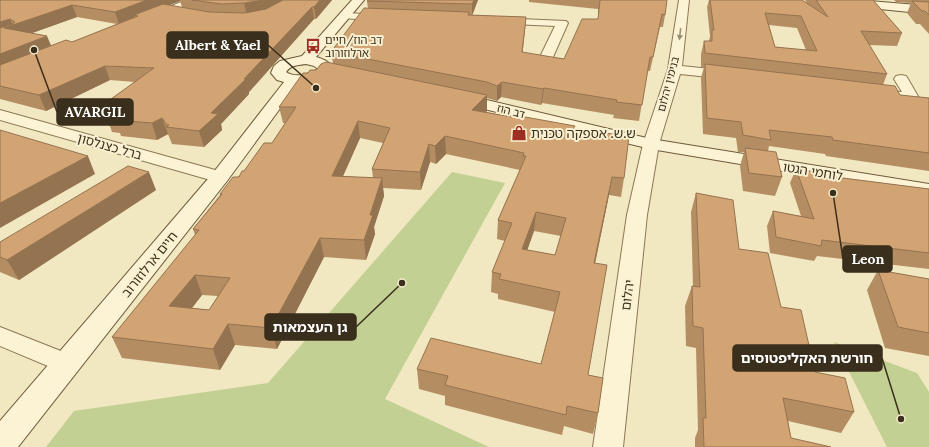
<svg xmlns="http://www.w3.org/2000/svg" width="929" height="447" viewBox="0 0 929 447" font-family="Lora,'Noto Sans Hebrew',serif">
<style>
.green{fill:#c3d093}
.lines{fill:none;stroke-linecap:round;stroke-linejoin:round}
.street-casing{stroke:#8c7856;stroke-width:2}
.secondary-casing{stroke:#6e593a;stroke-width:2}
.street{fill:#fbf3d4;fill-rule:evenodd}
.secondary{fill:#fbf3d4;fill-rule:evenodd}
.wall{fill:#b58d63;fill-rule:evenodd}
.shaded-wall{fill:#947350}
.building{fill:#d3a473;stroke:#947350;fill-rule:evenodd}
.oneway{fill:#9a9078}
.labels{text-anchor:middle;stroke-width:4;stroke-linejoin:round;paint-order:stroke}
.far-poi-label{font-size:11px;fill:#3a2e1c;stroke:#f8f0d0;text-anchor:start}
.far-street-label{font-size:11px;fill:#3a2e1c;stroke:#f8f0d0}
.poi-label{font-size:13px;fill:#3a2e1c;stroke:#f8f0d0;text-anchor:start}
.street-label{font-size:13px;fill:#3a2e1c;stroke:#f8f0d0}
.leader{fill:none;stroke:#3a2e1c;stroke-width:1.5}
.callout-dot{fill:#3a2e1c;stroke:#f8f0d0;stroke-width:1.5}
.callout{fill:#3a2e1c;stroke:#3a2e1c;stroke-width:1.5}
.callout-label{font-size:14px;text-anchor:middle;font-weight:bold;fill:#fff}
</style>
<rect width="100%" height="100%" fill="#f1e7c0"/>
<g class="green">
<polygon points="452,172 505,183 385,399 489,447 46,447 74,411 268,383"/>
<polygon points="834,342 917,373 929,392 929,447 887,447"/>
</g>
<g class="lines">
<defs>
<g id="street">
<polygon points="186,0 200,0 199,2 157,19 153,20 148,17 149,15"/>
<polygon points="679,0 689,0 682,66 729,71 734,72 736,75 734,78 729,79 680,74 659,144 647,215 623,447 593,447 627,215 643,144 668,69"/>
<polygon points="346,13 385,15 391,18 385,21 342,18 341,16"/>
<polygon points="499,18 566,21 568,23 549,66 539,66 537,63 555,26 495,23 493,21"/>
<path d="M901,75L906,76L908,79L919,98L917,101C907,104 893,101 883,98L881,95L883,92L888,91L902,92L894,79L896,76Z"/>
<polygon points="0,110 226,173 229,177 226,181 220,182 214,181 0,120"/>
<polygon points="0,327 76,357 80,364 76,371 67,374 0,346"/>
</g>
<g id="secondary">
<path d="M352,0H364L316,57C323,59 332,62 332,70C325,80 310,84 298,84L227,181L18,447H0V421L213,173L284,82L277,80L271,73L274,66L280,61L302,56ZM306,64L314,66L318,69C309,75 295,78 286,72C290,65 299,65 306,64Z"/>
<polygon points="815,0 858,0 929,6 929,14 821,3 817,2"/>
<polygon points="457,93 651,139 929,184 929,196 651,149 451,101 449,98 451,95"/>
</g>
</defs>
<use href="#street" class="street-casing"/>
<use href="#secondary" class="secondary-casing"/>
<use href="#street" class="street"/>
<use href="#secondary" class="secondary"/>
</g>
<g class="wall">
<path d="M0,0H332L316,19H314L249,92V94L221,124L222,130L204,147L172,144L168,134L157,140L121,136L120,133L112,132L110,126H109L103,110L113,103L111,99L135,82L110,80L46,111L0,99ZM180,1L182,7L169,5ZM77,17L117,24L72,42L51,46L32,33Z"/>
<path d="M478,0L472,15L526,17L522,53L564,59L598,19V9L529,2V0H667L665,15L663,27H660L650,71H647L639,121L613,118L614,115L542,103L541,105L501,97L497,101L487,98V111L486,112L574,129L624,178L621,197L609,195L595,263L588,375L598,413L593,434L564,426L562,435L445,405V396L419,389L417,369L541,364L555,312L498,299V294L491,292L492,272L505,241L497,239L498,220L520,170L446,154L436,164L430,162L421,190L383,188L384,196L374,227L375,234L366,260L324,257L277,349L235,345L220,370L122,358L112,337L195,235L193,229L220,195V194L244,171L272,143L285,123H283L279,107L308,73L316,70L333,63L331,52L368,8L367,1ZM360,138L383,143L372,169L373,178L343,176ZM534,231L561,236L555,255L527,250ZM202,295L218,296L209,310L192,308Z"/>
<path d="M709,0H802L807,3L805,0H873L902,33L897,46L869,45L887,74L883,85L900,95L929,98V171L826,156L825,154L769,146L768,151L782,177L775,196L743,191L740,166L744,152H738L736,138L703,134L701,78L704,67H701V54L704,41H709L710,36L707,7ZM769,25L797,28L806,50L775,47Z"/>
<polygon points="894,0 929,0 929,34 920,24 916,24 907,13 911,3 896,2"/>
<polygon points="796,169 835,177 929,189 929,269 817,256 814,261 770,253 767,226 773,211 801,216 790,183"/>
<polygon points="156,190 19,280 0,272 0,242"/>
<polygon points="696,193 739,249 781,307 815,372 854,412 841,433 788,421 791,438 831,447 695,447 695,438 698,430 696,348 686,346 685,306 692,286 693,286 691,212"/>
<polygon points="878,270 929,279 929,356 885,348 867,290"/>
</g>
<g class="shaded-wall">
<polygon points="147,0 180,0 180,1 138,17 138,16 134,15 135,18 119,24 115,12"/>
<polygon points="261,0 289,0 261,14 247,16 244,3"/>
<polygon points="320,0 332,0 316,19 314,7"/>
<polygon points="474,0 478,0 472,16 472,4"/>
<polygon points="72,5 77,17 10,41 0,36 0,22 10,19 13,25"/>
<polygon points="312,7 314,19 249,92 249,94 221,124 222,130 204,147 199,131 211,113"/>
<polygon points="526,17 525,30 521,67 522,52"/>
<polygon points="47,36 53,50 0,70 0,54"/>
<polygon points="105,66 110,80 46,111 39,95"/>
<polygon points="502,82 501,97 497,101 497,86"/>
<polygon points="544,88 542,103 541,105 543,89"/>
<polygon points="487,95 487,111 472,126 472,110"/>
<polygon points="162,118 168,134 157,140 152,123"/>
<polygon points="358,121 360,138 335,194 332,176"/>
<polygon points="445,136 446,154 436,164 435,146"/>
<polygon points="429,144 430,162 421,190 420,172"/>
<polygon points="88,156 95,174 0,228 0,203"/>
<polygon points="149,172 156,190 19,280 7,260"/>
<polygon points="612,177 609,195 591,283 594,263"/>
<polygon points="382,178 384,196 374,227 375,234 366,260 364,240 370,215"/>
<polygon points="536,212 534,231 521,268 522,249"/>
<polygon points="320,238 324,257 277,349 271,328"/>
<polygon points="195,275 202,295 178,326 169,306"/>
<polygon points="228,324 235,345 220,370 213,349"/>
</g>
<g class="building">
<polygon points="0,0 147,0 115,12 72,5 4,28 47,36 0,54 0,28 13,24 15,22 10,19 0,22"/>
<polygon points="192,0 261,0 258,1 244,3 221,4"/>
<polygon points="283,0 320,0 314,7 312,7 244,79 246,79 211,113 218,114 199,131 166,127 169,125 167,125 162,118 152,123 115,120 119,117 106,116 113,111 103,110 118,99 111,99 154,68 105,66 39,95 0,86 0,65 66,40 72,42 138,16 134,15 163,4 209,12 245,13 266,9"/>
<polygon points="368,0 474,0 472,4 367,1"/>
<polygon points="600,0 667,0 665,15 662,14 653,57 650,57 642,105 616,102 617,100 544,88 543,89 502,82 497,86 487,82 331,52 364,8 469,12 468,15 526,17 522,52 564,59 582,19 598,19"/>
<path d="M710,0H802L828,17L816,0H873L902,33L861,31L887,74L705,53L704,41H712V30H714ZM765,13L801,16L817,51L775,47Z"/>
<polygon points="912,1 929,2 929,15 925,11 922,11"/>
<path d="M326,62L487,95L472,110L512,117L514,115L575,126L573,129L629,136L624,178L612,177L594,263L607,265L588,375L603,378L598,413L567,406L566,415L445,385L448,376L417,369L431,338L541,364L560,292L499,279L501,274L492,272L512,223L498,220L526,156H523L524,153L445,136L435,146L429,144L420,172L372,169L390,128L358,121L332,176L382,178L370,215H373L364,240L320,238L271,328L228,324L213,349L112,337L199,230L193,229L222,194H220L233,177H239L242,171H244L264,143H272L296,107H279L303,73H308L310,70H316L321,64ZM536,212L566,218L555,255L522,249ZM195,275L230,278L209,310L169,306Z"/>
<polygon points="705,64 895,86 900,95 929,98 929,153 833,140 832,137 769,130 771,140 743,135 741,122 707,118"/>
<polygon points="0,130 88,156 0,203"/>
<polygon points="745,148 776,152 782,177 749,173"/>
<polygon points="128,166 149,172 7,260 0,257 0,242"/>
<polygon points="796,169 834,174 835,177 929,189 929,253 822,240 821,246 776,237 773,211 814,219"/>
<polygon points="696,193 733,200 739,249 768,253 781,307 801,310 815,372 845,378 854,412 783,398 791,438 831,447 704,447 703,418 706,418 703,328 693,326 692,286 700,287"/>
<polygon points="878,270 929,279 929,333 898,327"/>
</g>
<defs><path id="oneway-solid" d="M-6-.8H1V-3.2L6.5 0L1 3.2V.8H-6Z"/></defs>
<use class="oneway" href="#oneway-solid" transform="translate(680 34) rotate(97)"/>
<defs>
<symbol id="bus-bare" viewBox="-9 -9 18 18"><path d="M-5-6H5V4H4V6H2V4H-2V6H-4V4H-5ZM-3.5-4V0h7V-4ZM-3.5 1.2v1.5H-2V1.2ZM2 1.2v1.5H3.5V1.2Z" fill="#a02d22" stroke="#f8f0d0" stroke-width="2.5" paint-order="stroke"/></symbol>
<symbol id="shop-bare" viewBox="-9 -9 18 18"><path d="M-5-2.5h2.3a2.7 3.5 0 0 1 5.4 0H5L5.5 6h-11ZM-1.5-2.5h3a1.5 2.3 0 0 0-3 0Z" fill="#a02d22" stroke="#f8f0d0" stroke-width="2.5" paint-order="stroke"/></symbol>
</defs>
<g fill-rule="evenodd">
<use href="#bus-bare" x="302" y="35" width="22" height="22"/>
<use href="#shop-bare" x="508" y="122" width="22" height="22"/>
</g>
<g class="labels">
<g class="far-poi-label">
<text x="325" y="44">דב הוז/חיים<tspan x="325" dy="13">ארלוזורוב</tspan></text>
</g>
<g class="far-street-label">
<text transform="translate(668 84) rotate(-75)" y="4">בנימין יהלום</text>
<text transform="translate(511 111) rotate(14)" y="4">דב הוז</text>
</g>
<g class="poi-label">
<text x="531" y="138">ש.ש. אספקה טכנית</text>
</g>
<g class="street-label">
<text transform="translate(110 146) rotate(16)" y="5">ברל כצנלסון</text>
<text transform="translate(813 171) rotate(9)" y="5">לוחמי הגטו</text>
<text transform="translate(149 264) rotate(-51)" y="5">חיים ארלוזורוב</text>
<text transform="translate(627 295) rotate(-83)" y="5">יהלום</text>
</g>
</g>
<path class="leader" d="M316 88L268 45M34 50L57 112M833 193L843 259M402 283L356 327M901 419L882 358"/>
<g class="callout-dot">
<circle cx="316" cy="88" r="4"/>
<circle cx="34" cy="50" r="4"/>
<circle cx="833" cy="193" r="4"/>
<circle cx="402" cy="283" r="4"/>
<circle cx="901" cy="419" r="4"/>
</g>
<g class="callout">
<rect x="167" y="32" width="101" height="26" rx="4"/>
<rect x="57" y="99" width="76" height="26" rx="4"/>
<rect x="843" y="246" width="49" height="26" rx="4"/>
<rect x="265" y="314" width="91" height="26" rx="4"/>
<rect x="733" y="345" width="149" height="26" rx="4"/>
</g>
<g class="callout-label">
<text x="218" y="50">Albert &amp; Yael</text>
<text x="95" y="117">AVARGIL</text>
<text x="868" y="264">Leon</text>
<text x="310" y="332">גן העצמאות</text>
<text x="807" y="363">חורשת האקליפטוסים</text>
</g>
</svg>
